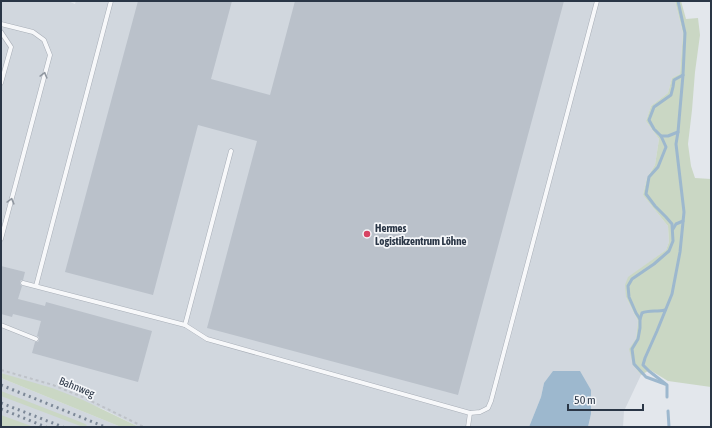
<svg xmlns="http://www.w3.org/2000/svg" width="712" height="428" viewBox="0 0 712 428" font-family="'Asap Condensed',sans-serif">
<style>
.built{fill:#d1d7de}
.green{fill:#cad7c4}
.water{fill:#9db8ce}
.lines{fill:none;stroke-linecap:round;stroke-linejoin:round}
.stream{stroke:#9db8ce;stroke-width:3}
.building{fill:#bac1ca}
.lane-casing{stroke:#a8aeb7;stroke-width:5}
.path{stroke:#bec2c8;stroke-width:2;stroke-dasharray:3 3;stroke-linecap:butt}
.lane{stroke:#f7f8fa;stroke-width:4}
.rail{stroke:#7c8897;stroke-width:3;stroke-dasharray:2 4;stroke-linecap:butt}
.oneway{stroke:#9097a0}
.poi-dot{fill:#d74363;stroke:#f4f6f9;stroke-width:1.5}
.labels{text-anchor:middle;stroke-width:3.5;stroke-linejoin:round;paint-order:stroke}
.poi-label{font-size:11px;font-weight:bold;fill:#2a3646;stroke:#f4f6f9;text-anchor:start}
.street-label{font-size:11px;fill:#2a3646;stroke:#f4f6f9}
</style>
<rect width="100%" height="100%" fill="#e3e7ec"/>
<g class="built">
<polygon points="1,1 68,1 75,4 76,1 675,1 683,33 680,74 672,78 668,93 651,106 646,121 659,139 655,165 647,178 643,195 668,226 669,242 666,250 629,277 626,297 638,321 633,365 641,375 624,411 623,427 588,427 591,414 544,383 541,397 529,427 139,427 103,409 1,373"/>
<polygon points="1,378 121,427 1,427"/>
</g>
<g class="green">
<polygon points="675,1 681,1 686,19 698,18 700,35 695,72 692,110 688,144 691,166 695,178 711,179 711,387 668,381 650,370 641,375 633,365 629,349 636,339 638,321 626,297 625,285 628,277 666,250 669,242 668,226 643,195 647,178 655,165 659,139 646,121 651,106 668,93 672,78 680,74 683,33"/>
<polygon points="1,373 52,388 83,400 139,427 121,427 1,378"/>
<polygon points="1,391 83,423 87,425 85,427 83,427 1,396"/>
<polygon points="1,415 34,427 1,427"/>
</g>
<polygon class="water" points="553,371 580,371 591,390 591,414 588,427 529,427 541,397 544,383"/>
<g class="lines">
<g class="stream">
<polyline points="661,136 668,136 678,132"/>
<polyline points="673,229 676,224 683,221"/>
<path d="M640,319L642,313C649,310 657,312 665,310"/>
<polyline points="665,384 646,377 634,364 632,349 638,339 640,328 640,319 636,313 629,297 628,286 632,279 654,264 669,251 673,241 672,224 666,217 655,206 646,194 649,177 658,167 666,147 661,136 654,129 649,120 654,107 671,95 673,87 674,80 683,75"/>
<polyline points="667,397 667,385 649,371 643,365 645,358 657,331 672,294 680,252 684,212 676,144 678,132 683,75 685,33 678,1"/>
<polyline points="668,411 669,427"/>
</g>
</g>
<g class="building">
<polygon points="138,1 232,1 211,79 270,95 295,1 564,1 458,395 207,328 257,141 198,125 153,295 65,272"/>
<polygon points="1,266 25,272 23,280 21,280 20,282 20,284 22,286 18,299 45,306 46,302 152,331 138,382 32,353 35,342 38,342 39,340 39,337 37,336 41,321 13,314 12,317 1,314"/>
</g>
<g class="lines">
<defs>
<g id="lane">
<polyline points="1,24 33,32 44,40 50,55 1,239"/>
<polyline points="1,32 11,47 1,83"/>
<polyline points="23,283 185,325 207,339 470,413 480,412 488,408 491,401 597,1"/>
<polyline points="36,286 111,1"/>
<polyline points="1,325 36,339"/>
<polyline points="185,325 231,151"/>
<polyline points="468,427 470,413"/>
</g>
</defs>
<use href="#lane" class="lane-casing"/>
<polyline class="path" points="1,370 53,385 85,398 144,427"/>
<use href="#lane" class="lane"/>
<g class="rail">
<polyline points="1,385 105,427"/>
<polyline points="1,403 63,427"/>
<polyline points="1,409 46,427"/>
</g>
</g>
<defs><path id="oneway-chevron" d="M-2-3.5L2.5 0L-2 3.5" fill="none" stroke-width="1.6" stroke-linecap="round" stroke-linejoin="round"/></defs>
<g class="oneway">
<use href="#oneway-chevron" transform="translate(44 75) rotate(-75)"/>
<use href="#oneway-chevron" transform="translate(11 201) rotate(-75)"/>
</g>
<circle class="poi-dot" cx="367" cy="234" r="4"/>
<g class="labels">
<g class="poi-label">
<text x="375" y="232">Hermes<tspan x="375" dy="13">Logistikzentrum Löhne</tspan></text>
</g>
<g class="street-label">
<text transform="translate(77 387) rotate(22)" y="4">Bahnweg</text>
</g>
</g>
<rect width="712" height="428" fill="none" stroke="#2a3646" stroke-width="4"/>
<path d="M568 404v6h75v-6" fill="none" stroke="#2a3646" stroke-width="2"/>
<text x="574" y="404" font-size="12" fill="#2a3646" stroke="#f4f6f9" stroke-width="3" paint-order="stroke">50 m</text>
</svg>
